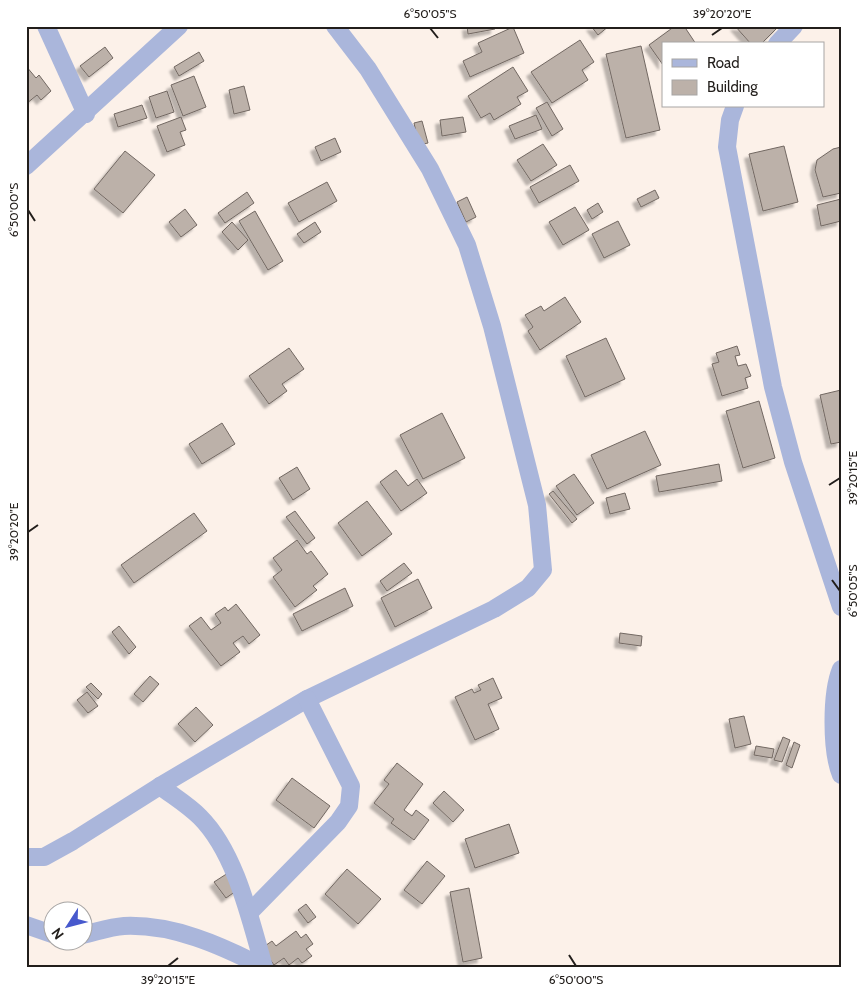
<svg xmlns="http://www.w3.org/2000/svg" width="867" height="993" viewBox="0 0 867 993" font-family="Cabin,sans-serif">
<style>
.building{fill:#bcb1a9;stroke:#726862;filter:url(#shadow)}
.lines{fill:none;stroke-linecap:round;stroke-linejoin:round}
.street{stroke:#aab6db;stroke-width:18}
.ticks{fill:none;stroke:#221e1b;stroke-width:2}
.neatline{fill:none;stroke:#221e1b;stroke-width:2}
.ticks-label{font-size:12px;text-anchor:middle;fill:#221e1b}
</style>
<defs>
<filter id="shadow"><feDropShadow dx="-4.5" dy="4.5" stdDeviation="1" flood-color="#0004"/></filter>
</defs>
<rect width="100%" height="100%" fill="#fcf1e9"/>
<g class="building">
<polygon points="467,26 495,26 495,29 468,34"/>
<polygon points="591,26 609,26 598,35"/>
<polygon points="675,26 684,26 696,44 663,44 663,65 649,45"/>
<polygon points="735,26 779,26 761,44 751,44"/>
<polygon points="513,27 524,53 470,77 463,61 482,52 478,43"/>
<polygon points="580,40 594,62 582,70 588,80 552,103 531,72"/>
<polygon points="641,46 660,130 626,138 606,54"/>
<polygon points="105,47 113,58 89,77 80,66"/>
<polygon points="199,52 204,61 179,76 174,67"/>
<polygon points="26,66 36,78 39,75 51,91 41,100 37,95 26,104"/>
<polygon points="513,67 528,91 517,97 521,104 494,120 490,113 481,118 468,96"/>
<polygon points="194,76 206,107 183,116 171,85"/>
<polygon points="244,86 250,110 234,114 229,90"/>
<polygon points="167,91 174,112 156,118 149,97"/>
<polygon points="547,102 563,129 552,136 536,108"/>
<polygon points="142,105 147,118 118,127 114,114"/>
<polygon points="536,115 542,129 515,139 509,126"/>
<polygon points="181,117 186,130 180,132 185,145 167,152 157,126"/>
<polygon points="463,117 466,132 442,136 440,120"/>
<polygon points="422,121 428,143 419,145 414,123"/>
<polygon points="335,138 341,152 321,161 315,147"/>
<polygon points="543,144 557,165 531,181 517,160"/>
<polygon points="784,146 798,202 763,211 749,154"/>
<polygon points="841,147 841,193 823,197 815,170 817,160 833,149"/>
<polygon points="125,151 155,175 123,213 94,189"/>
<polygon points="570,165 579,181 539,203 530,187"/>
<polygon points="327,182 337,201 299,222 288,203"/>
<polygon points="655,190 659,198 641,207 637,199"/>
<polygon points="247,192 254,203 225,223 218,213"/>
<polygon points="467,197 476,217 466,222 457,202"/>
<polygon points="841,199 841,221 821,226 817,205"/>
<polygon points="598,203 603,212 592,219 587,210"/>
<polygon points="575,207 589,230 563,245 549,222"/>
<polygon points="185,209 197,225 181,237 169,222"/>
<polygon points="255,211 283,261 268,270 239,221"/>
<polygon points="618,221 630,245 604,258 592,234"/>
<polygon points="232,222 248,240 238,250 222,232"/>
<polygon points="315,222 321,232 304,243 297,234"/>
<polygon points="565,297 581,322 540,350 528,331 533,327 525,315 541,306 544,311"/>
<polygon points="606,338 625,379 585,397 566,356"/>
<polygon points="737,346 740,355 735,356 738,366 746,364 751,376 745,378 748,388 722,396 712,364 719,362 716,353"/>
<polygon points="289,348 304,369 282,384 287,391 269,404 249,376"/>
<polygon points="841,390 841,442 831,444 820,395"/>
<polygon points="759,401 775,458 743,468 726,411"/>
<polygon points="442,413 465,458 423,479 400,435"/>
<polygon points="222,423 235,444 202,464 189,444"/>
<polygon points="645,431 661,465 607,489 591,455"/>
<polygon points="719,464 722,481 659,492 656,476"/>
<polygon points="297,467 310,489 293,500 279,478"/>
<polygon points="396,470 408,486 417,479 427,493 401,511 380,482"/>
<polygon points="574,474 594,503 577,515 556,486"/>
<polygon points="553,491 577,519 572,523 549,494"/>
<polygon points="625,493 630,509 610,514 606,498"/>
<polygon points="367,501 392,534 362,556 338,523"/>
<polygon points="295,511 315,538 307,544 286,517"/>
<polygon points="194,513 207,531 134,583 121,565"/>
<polygon points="297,540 307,554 311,551 328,574 313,586 317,590 295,607 273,577 282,570 273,558"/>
<polygon points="404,563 412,573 387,591 380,581"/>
<polygon points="418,579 432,608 395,627 381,598"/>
<polygon points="345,588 353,606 302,631 293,614"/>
<polygon points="236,604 260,635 249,644 243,636 233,643 240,652 221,666 189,626 201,617 211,630 221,623 215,614 225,607 228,611"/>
<polygon points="119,626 136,647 129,654 112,632"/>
<polygon points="620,633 642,636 641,646 619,643"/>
<polygon points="150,676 159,684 143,702 134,694"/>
<polygon points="493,678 502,698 488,704 499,729 475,740 455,697 472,689 474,693 481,690 478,685"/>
<polygon points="91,683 102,694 98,699 86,687"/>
<polygon points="87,692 98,706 88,713 77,700"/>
<polygon points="196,707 213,725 195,742 178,724"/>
<polygon points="744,716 751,744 735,748 729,719"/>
<polygon points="783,737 790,740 782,762 774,760"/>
<polygon points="794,742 800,745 792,768 786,765"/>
<polygon points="756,746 774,749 772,758 754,755"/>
<polygon points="397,763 423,784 404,810 412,816 416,810 429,820 414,840 391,823 394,819 374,803 389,784 384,780"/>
<polygon points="292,778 330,806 314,828 276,800"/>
<polygon points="444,791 464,810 453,822 433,803"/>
<polygon points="509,824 519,853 475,868 465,839"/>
<polygon points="427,861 445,876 422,904 404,890"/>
<polygon points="347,869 381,899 358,924 325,894"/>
<polygon points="228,873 239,889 226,898 214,882"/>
<polygon points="469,888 482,958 463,962 450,892"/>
<polygon points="306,904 316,917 308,923 298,910"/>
<polygon points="296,931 301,938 306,934 313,944 306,949 312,956 302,963 298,958 289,965 284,958 274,965 262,948 272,941 276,946"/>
</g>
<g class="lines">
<g class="street">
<polyline points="46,26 86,114"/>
<polyline points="777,44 794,26"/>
<polyline points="735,106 730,120 727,147 773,387 793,462 841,607"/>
<polyline points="26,166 179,26"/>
<path d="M841,669C831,693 831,751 841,775"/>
<path d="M160,786C173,796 188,805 200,817C236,853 250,919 264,967"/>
<polyline points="26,857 44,857 73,841 160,786 307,699 494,609 528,588 543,570 537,505 492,326 467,245 430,169 368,69 335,26"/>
<polyline points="249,913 338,822 349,806 351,786 307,699"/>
<polyline points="26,925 52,934"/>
<path d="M82,935C96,932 110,927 124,926C173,924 220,945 263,967"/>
</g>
</g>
<path class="ticks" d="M430,28L438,38M712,35L722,28M28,210L35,221M829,485L840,478M28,532L38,525M832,580L840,591M569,955L576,966M168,966L178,958"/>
<rect width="867" height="993" fill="none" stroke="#ffffff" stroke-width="55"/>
<rect x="662" y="42" width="162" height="65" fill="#ffffff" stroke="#a7a5a4"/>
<rect x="672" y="59" width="25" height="8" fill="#aab6db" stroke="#a7a5a4"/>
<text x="707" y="68" font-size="15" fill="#221e1b">Road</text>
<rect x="672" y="80" width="25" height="15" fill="#bcb1a9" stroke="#a7a5a4"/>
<text x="707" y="92" font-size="15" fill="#221e1b">Building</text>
<g transform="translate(68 926) rotate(234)"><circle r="24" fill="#ffffff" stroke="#a7a5a4"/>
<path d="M0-4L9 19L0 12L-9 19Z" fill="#4759cd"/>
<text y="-8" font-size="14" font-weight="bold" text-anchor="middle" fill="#221e1b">N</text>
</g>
<rect x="28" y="28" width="812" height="938" class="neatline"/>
<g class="ticks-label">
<text x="430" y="18">6°50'05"S</text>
<text x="722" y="18">39°20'20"E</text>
<text transform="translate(14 210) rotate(-90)" y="4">6°50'00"S</text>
<text transform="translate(853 478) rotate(-90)" y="4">39°20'15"E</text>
<text transform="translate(14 532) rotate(-90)" y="4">39°20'20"E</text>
<text transform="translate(853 591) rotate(-90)" y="4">6°50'05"S</text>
<text x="168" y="984">39°20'15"E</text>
<text x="576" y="984">6°50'00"S</text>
</g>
</svg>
